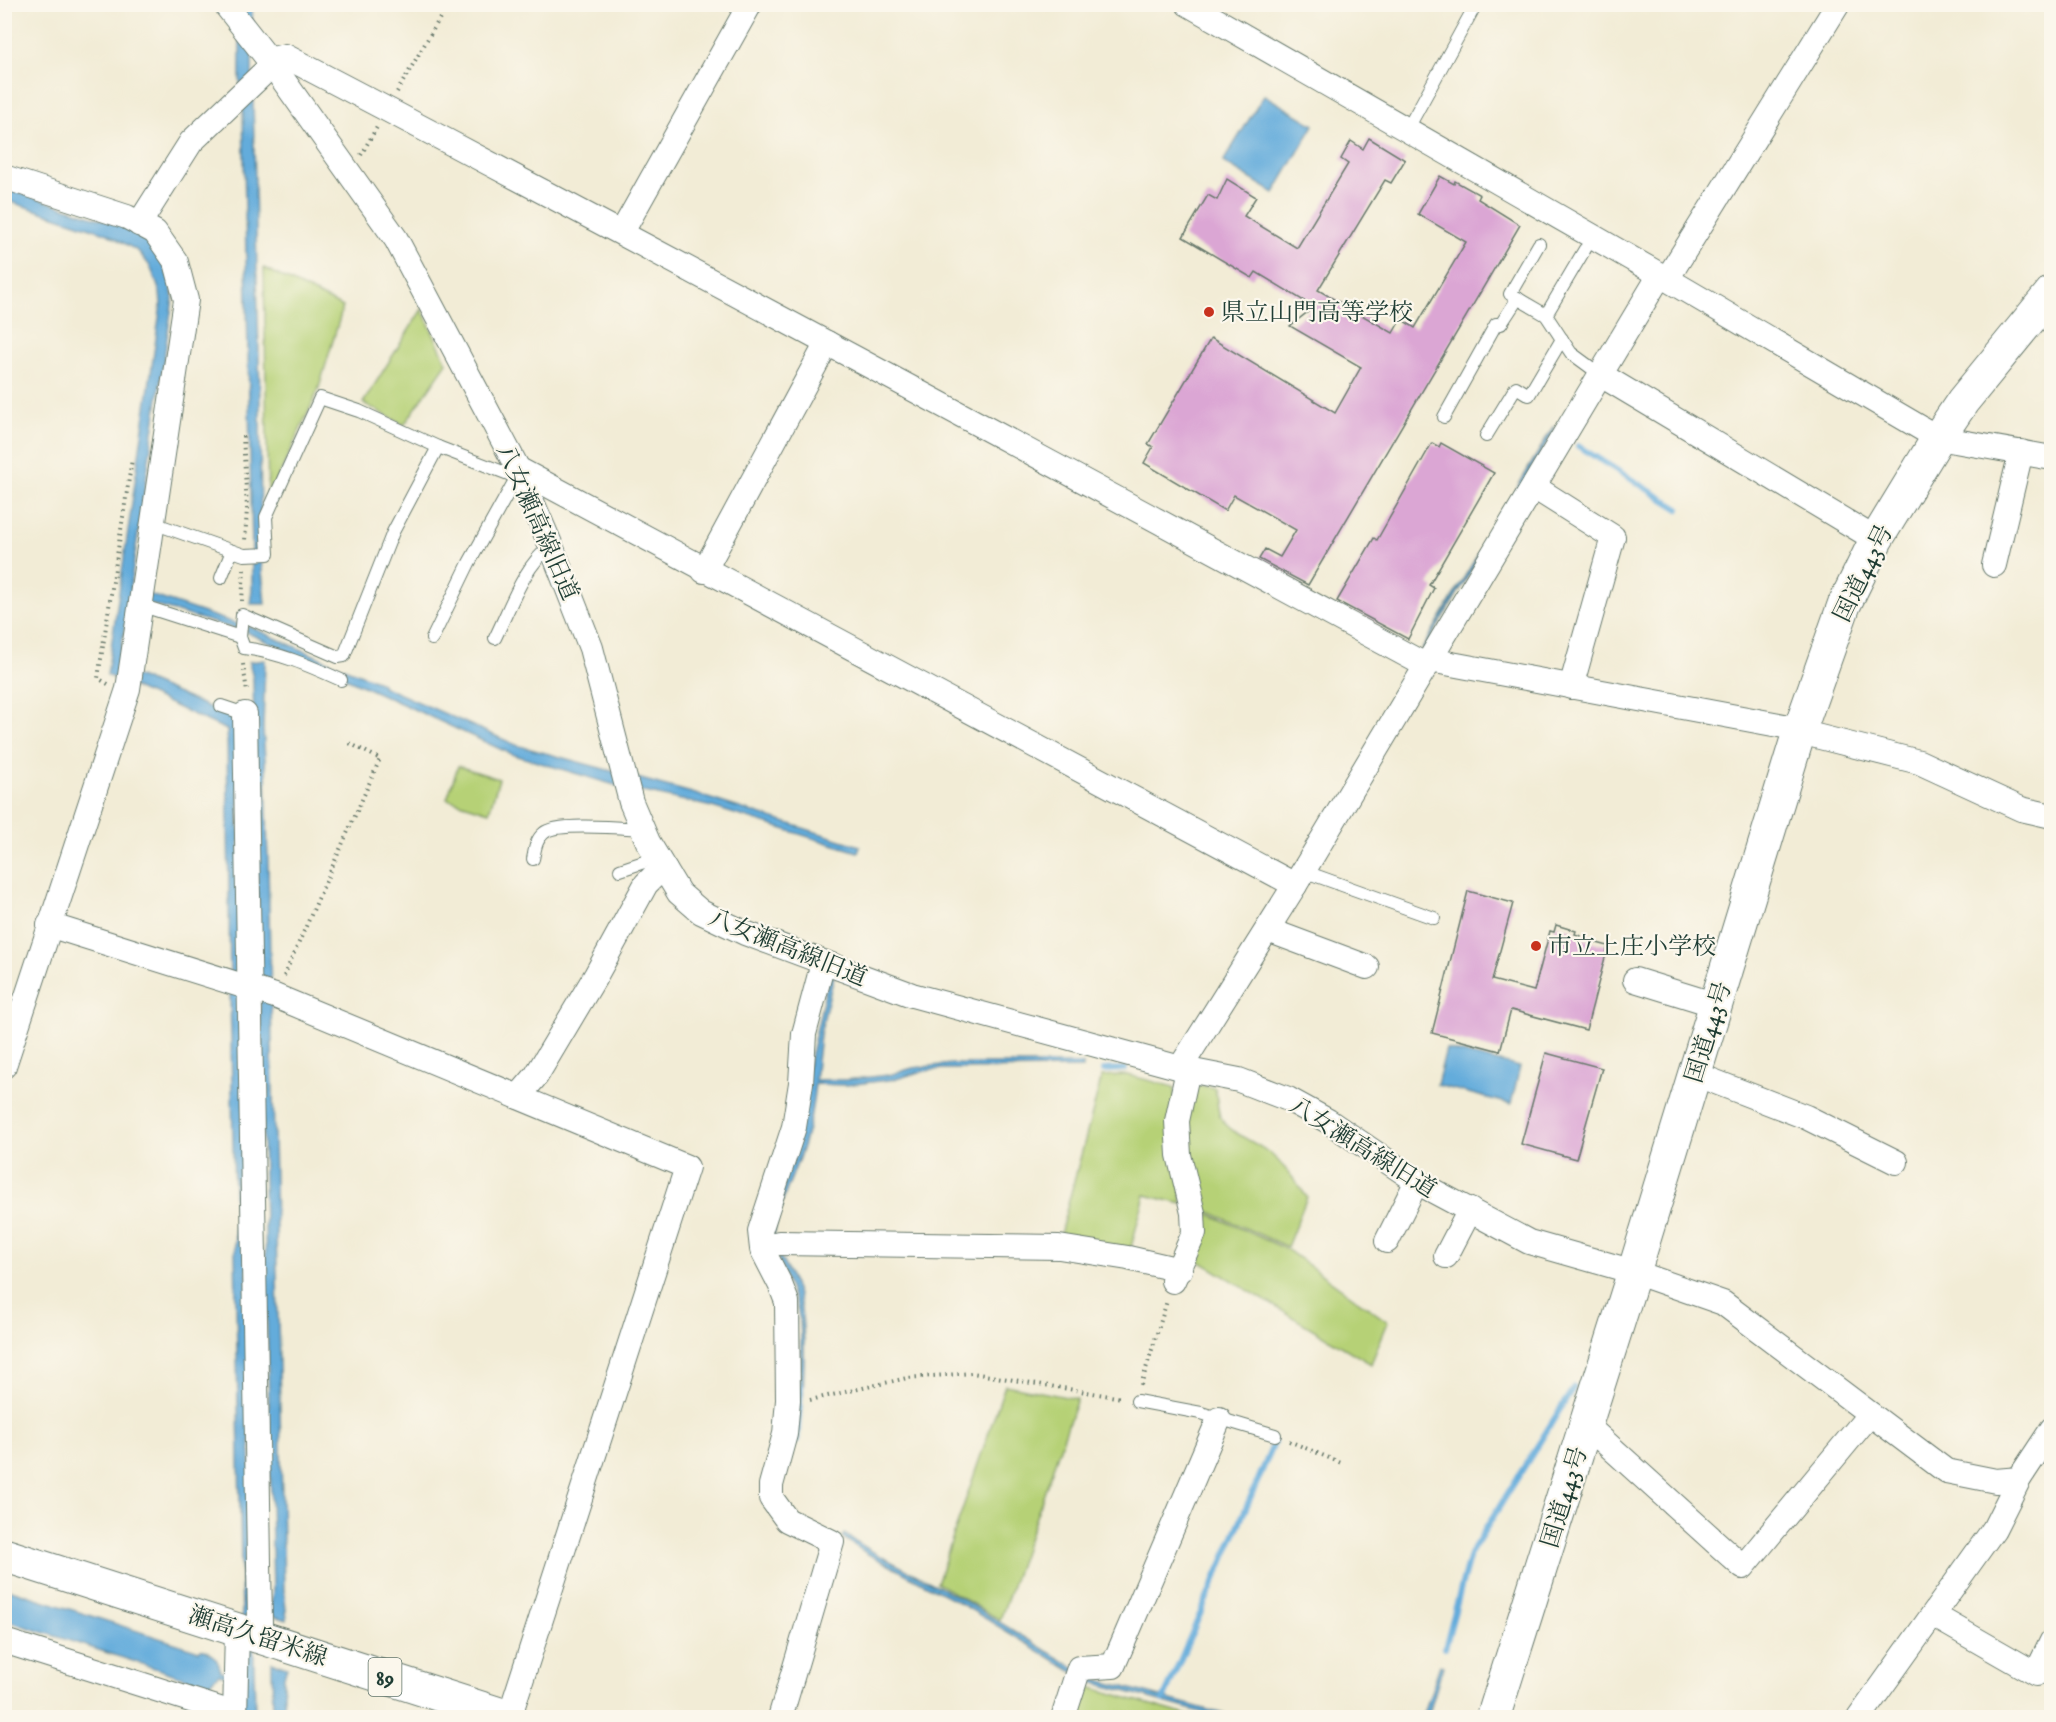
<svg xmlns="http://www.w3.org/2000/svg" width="2056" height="1722" viewBox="0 0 2056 1722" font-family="'IM FELL English','Noto Serif JP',serif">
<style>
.green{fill:#b6d176;stroke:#6a8755;stroke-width:1.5}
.water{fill:#63acdb;stroke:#417488;stroke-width:1.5}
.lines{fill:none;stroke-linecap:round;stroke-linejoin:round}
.stream{stroke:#63acdb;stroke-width:6}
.building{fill:#dba6d4}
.lane-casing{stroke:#697a6d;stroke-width:14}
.street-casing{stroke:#697a6d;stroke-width:26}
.primary-casing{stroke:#697a6d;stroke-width:35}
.highway-casing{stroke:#697a6d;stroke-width:35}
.path{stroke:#697a6d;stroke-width:4;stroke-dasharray:1.5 4.5;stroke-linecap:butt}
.lane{stroke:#fff;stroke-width:12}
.street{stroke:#fff;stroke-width:24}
.primary{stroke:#fff;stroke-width:33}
.highway{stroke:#fff;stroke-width:33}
.poi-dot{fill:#c8321e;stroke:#fbf7ec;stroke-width:2}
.labels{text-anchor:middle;stroke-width:4.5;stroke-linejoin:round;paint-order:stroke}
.shield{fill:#fbf7ec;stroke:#61756b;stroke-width:1.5}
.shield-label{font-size:22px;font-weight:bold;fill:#1f3d34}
.poi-label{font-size:24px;fill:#1f3d34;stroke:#fbf7ec;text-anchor:start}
.street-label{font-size:24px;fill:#1f3d34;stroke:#fbf7ec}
</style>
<rect width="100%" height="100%" fill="#fbf7ec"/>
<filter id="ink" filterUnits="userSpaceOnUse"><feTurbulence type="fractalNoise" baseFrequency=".0167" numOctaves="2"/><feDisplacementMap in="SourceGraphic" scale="12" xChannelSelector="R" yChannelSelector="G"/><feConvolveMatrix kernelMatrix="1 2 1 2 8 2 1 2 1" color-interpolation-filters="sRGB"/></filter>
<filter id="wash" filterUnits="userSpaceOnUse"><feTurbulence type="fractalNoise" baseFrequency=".008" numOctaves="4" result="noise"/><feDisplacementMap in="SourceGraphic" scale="24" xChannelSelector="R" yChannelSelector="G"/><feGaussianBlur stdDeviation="1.35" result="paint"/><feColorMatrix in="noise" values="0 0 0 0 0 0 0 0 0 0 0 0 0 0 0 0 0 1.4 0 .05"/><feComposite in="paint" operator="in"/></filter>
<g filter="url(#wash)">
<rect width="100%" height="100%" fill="#f2ecd6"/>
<g class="green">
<polygon points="264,268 343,307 318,391 268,499"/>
<polygon points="422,309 447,363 404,425 363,403"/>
<polygon points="458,766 499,779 489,812 447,799"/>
<polygon points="1128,1075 1174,1087 1182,1204 1145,1195 1129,1255 1058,1242 1102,1076"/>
<path d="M1192,1084L1215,1088C1217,1097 1217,1108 1220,1116C1229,1134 1253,1140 1268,1152C1284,1164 1295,1181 1307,1197L1287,1247L1203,1209L1185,1138Z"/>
<polygon points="1202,1211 1286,1249 1388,1322 1371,1364 1192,1257"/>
<polygon points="1005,1385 1077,1399 1000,1620 937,1583"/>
<polygon points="1082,1685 1193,1717 1072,1718"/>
</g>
<g class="water">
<path d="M242,5H252C253,36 251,67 253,98L260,401L261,560L265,604H250L252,590V548L243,110L240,79V17Z"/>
<polygon points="1264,95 1314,125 1274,193 1223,162"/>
<polygon points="5,188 122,226 131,231 148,243 163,264 170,280 173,298 130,588 237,624 236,629 129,598 119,664 136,676 223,713 224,711 230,714 229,717 237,720 255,1717 244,1717 230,989 227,730 107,675 161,304 160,293 156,281 150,266 138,251 106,233 5,200"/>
<polygon points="1553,427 1556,428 1424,650 1422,649"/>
<polygon points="248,626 334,664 382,683 382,686 516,745 692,793 860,846 858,852 712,807 618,786 511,754 246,632"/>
<polygon points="265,660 263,729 266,775 284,1590 287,1620 270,1615 273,1589 253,678 249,662"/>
<path d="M829,975L834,976L820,1034L815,1080H845L889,1075L913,1068L952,1064H1083V1068L943,1069L923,1071L896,1079L846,1085L815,1084C813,1104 810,1124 804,1143C795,1174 778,1203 774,1235C773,1251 795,1279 799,1299C806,1330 804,1363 803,1395H799C799,1370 804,1336 798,1312C791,1285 776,1263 770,1233Z"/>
<polygon points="1446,1049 1520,1067 1511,1104 1437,1085"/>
<polygon points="844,1534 873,1552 960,1598 1091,1678 1234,1717 1218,1717 1088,1681 957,1601 868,1554 842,1537"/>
<path d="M5,1588L199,1651L201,1649C214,1653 217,1658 221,1671L226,1673L225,1676L219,1674L207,1685L5,1620Z"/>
<polygon points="272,1662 287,1667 284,1676 284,1717 273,1717"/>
<polygon points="1440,1665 1443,1666 1428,1717 1423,1717"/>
</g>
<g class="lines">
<g class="stream">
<polyline points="1578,446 1679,509"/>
<polyline points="1104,1070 1125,1069"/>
<polyline points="797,1441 801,1387"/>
<polyline points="1445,1648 1470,1554 1574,1387"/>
<polyline points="1163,1700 1274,1443"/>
</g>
</g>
<g id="blocks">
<g class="building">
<polygon points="1369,138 1405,160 1391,183 1385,180 1318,290 1393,333 1401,319 1415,328 1466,242 1418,214 1440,176 1454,184 1455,181 1480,195 1478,199 1520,225 1308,585 1259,559 1265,549 1280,557 1296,530 1234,495 1225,511 1144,463 1153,447 1148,444 1211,338 1335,413 1361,367 1290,326 1314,307 1256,272 1252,278 1183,237 1208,195 1217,200 1227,179 1256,197 1244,216 1297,248 1348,164 1341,159 1351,141 1363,149"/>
<polygon points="1432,443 1439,447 1441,443 1494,473 1429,585 1434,588 1408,639 1337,601 1374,538 1377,540"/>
<polygon points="1468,891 1513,903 1492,980 1534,991 1550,931 1554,932 1556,925 1576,931 1575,934 1581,936 1579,938 1608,946 1586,1030 1511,1010 1500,1051 1432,1033"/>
<polygon points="1546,1053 1602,1068 1576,1159 1521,1144"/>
</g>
</g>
</g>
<g filter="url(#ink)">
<use href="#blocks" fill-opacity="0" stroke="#697a6d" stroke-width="1.5"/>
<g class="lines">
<defs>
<g id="lane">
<polyline points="1407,130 1476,4"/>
<polyline points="1539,244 1510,294 1546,315 1571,353 1601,375"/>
<polyline points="1546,315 1585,249"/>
<polyline points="1444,417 1496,324 1501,324 1518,298"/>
<polyline points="1486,436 1516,387 1529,395 1562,339"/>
<polyline points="153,523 244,555 268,554 266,517 320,398 359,411 438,447"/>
<polyline points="221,578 232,551"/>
<polyline points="140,605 240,637"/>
<path d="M495,638C510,608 524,565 551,546"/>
<polyline points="432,639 469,563 519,473"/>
<path d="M341,680C308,665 280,653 244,648L240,637L242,615L338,657L344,656L393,532L438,447L516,477"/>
<polyline points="221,706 245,714"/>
<path d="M533,859C535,849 536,839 544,833C555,822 624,828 643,829"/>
<polyline points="620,870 644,862 656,855"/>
<polyline points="1303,871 1434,918"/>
<polyline points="1137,1401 1201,1413 1275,1435"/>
</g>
<g id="street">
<polyline points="225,4 269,60 396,239 518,469 551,546 591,648 631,802 648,842 679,893 701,912 745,933 912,995 1188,1070 1239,1080 1288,1099 1328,1121 1424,1186 1529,1242 1634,1272 1723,1303 1946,1471 1996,1481 2019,1479"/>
<polyline points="1188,4 1660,275 1938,438 2052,458"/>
<path d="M269,60L285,56C668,256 1047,461 1427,666"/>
<polyline points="4,177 127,217 155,232 176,262 186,300 128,689 4,1066"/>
<polyline points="139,224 191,142 272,65"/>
<polyline points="622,232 750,4"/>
<polyline points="1667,279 1838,4"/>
<polyline points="1601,375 1865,533"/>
<polyline points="518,469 1295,885"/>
<polyline points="1534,487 1613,537 1571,687"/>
<polyline points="1994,565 2021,452"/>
<polyline points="704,571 827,343"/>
<polyline points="1430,660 1800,729"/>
<polyline points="245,714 260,1623"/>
<polyline points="1816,736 1919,762 2021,809 2052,816"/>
<polyline points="49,925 275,996 687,1167 509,1718"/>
<polyline points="1268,930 1367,967"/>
<polyline points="1635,980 1716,1005"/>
<polyline points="1180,1068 1295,885 1660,275"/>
<polyline points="1695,1074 1806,1117 1896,1162"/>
<polyline points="518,1097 536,1076 595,977 646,884 653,877 665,870"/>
<polyline points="1387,1241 1417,1181"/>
<polyline points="779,1243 1059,1247 1128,1258 1180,1270"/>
<polyline points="1446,1256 1470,1210"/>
<polyline points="1173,1281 1194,1233 1193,1213 1179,1155 1177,1121 1188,1070"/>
<polyline points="1586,1425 1743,1567 1870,1414"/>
<polyline points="1933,1615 2036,1674 2052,1641"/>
<polyline points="4,1641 235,1714"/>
<polyline points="235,1718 237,1629"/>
<polyline points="780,1718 832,1542 787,1520 771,1498 771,1485 785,1434 788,1400 787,1302 780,1284 762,1249 760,1231 794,1127 801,1083 804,1034 823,963"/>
<polyline points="1063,1718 1079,1668 1113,1666 1219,1419"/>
<polyline points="1859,1718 1994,1529 2019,1479 2052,1429"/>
</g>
<polyline id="primary" points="4,1555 512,1718"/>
<polyline id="highway" points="1493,1718 1634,1272 1800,729 1844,605 1876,540 1938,438 1963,401 2052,292"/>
</defs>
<use href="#lane" class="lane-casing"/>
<use href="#street" class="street-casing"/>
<use href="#primary" class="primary-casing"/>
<use href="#highway" class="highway-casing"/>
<g class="path">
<polyline points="397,92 448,4"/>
<polyline points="361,155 377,127"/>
<polyline points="243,436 247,508 245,541"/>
<polyline points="242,601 244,569"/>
<polyline points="243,664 247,692"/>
<polyline points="108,684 98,678 132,459"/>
<polyline points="284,976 380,759 349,743"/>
<polyline points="1141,1385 1167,1301"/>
<polyline points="810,1400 907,1378 972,1373 1122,1398"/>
<polyline points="1289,1441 1341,1463"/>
</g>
<use href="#lane" class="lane"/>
<use href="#street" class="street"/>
<use href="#primary" class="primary"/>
<use href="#highway" class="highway"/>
</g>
</g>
<g class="poi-dot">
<circle cx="1209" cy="312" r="6"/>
<circle cx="1536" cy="946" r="6"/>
</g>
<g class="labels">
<rect class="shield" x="368.5" y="1658" width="33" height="38" rx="4.5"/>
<g class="shield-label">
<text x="385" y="1685">89</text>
</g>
<g class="poi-label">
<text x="1221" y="320">県立山門高等学校</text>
<text x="1548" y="954">市立上庄小学校</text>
</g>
<g class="street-label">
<text transform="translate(538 522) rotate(66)" y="8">八女瀬高線旧道</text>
<text transform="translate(1863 573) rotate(-64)" y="8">国道443号</text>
<text transform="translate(788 947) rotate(22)" y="8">八女瀬高線旧道</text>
<text transform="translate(1708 1032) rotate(-73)" y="8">国道443号</text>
<text transform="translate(1363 1147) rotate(32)" y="8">八女瀬高線旧道</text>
<text transform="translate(1564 1497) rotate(-73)" y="8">国道443号</text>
<text transform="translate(258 1636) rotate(18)" y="8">瀬高久留米線</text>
</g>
</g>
<rect width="2056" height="1722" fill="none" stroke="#fbf7ec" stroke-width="24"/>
</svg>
